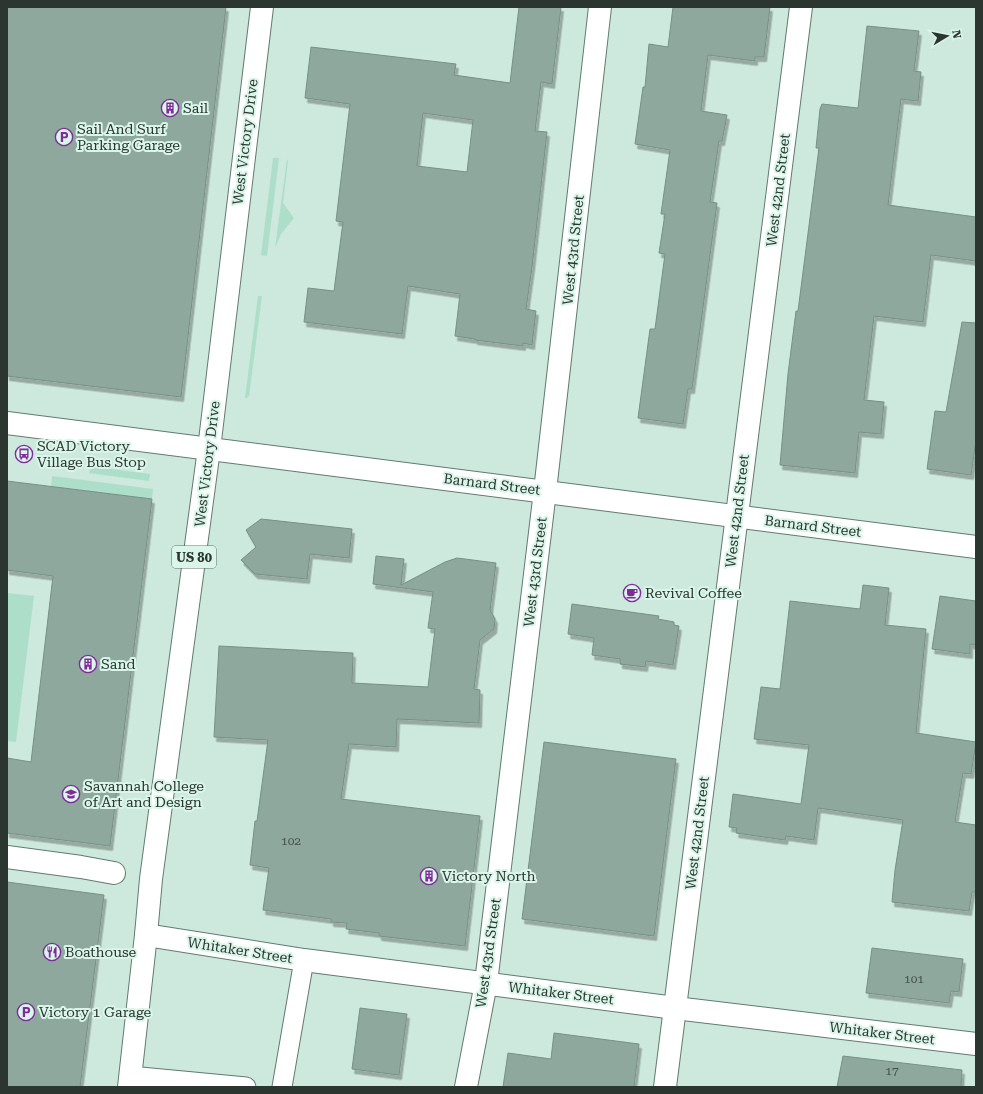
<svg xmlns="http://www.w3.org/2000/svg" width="983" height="1094" viewBox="0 0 983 1094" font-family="'Roboto Serif',serif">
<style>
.green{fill:#addec9}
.building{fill:#8ea89d;stroke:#779085;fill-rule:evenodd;filter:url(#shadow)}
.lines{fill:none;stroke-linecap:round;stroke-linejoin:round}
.lane-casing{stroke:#627a70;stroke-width:21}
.street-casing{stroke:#627a70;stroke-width:24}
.secondary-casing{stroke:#627a70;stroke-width:24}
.primary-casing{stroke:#627a70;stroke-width:24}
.lane{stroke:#fff;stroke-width:19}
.street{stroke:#fff;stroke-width:22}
.secondary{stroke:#fff;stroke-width:22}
.primary{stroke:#fff;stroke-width:22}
.labels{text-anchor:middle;stroke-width:4;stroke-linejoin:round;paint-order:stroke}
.number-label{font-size:12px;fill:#44524c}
.shield{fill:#daf5e9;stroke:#606f68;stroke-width:1}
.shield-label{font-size:13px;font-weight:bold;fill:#2b3631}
.poi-label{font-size:14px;fill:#2b3631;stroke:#daf5e9;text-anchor:start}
.street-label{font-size:14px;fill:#2b3631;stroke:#daf5e9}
</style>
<defs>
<filter id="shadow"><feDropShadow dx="2.5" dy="4.5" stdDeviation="0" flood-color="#0004"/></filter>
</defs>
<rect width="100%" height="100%" fill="#cde8dc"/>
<g class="green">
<polygon points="273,158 279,158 267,256 261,255"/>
<polygon points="287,159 288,161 283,203 294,218 281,234 275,248"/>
<polygon points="258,296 262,296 249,396 247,398 245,398"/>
<polygon points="96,467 150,474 149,481 89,473 91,468"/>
<polygon points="52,476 153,489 152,499 51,487"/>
<polygon points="7,593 34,596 16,742 7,741"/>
</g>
<g class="building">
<polygon points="7,7 226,7 181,397 7,376"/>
<path d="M519,7H561L552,84L541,82L535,131L547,132L532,267L526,309L536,311L532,345L523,343V346L475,340V339L455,336L460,294L408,286L402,334L304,322L308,288L334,291L343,222L336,221L350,104L305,98L311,47L456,64L454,75L510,83ZM423,113L473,120L467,172L417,166Z"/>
<polygon points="673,7 770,7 764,57 755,57 755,61 708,55 701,111 727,115 722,141 719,141 710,202 717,203 692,389 688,389 683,424 638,418 650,329 655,329 665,254 659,253 665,214 661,214 670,150 635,144 643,87 645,87 649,44 668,47"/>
<polygon points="867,26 919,31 914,71 921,72 918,101 901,99 888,205 976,217 976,261 931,255 923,322 874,316 864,400 884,402 881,434 859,432 855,473 780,465 788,374 796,311 798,311 819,148 816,148 820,109 822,104 858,108"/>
<polygon points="962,322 976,323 976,440 971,475 927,469 935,411 946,412"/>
<polygon points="7,481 152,499 110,846 7,833 7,758 31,762 53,576 7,570"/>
<polygon points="261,519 352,529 349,558 310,554 307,579 255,574 241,560 256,547 246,530"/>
<polygon points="376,556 404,559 401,585 445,562 457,558 496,563 490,610 495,619 494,629 480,640 474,689 480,690 479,723 397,719 396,747 349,744 341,799 480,816 465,946 379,936 379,933 346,929 347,923 331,922 331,919 263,910 269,868 250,865 255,821 257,821 268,740 214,737 219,646 353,653 352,683 428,687 435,629 428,628 433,592 373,584"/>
<polygon points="863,585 889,588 885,625 926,629 916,733 976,742 971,774 963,773 955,822 976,825 976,892 972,892 969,911 892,902 895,870 903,820 818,808 814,840 786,836 785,840 736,833 737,828 729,827 733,794 801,804 809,745 754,739 761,687 780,689 790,601 860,609"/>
<polygon points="940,596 976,601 976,645 970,644 970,654 932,649"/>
<polygon points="572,604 659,616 658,619 674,622 674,625 679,626 673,665 646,661 645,667 620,664 620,659 592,655 594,638 568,634"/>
<polygon points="544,742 676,759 654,936 522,919"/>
<polygon points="7,882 104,895 80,1087 7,1087"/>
<polygon points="872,948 963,959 959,992 951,991 949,1003 866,993"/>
<polygon points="360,1008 407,1014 399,1075 352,1069"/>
<polygon points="554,1033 639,1044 634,1087 503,1087 508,1053 551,1059"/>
<polygon points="843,1056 962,1070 961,1087 837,1087"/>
</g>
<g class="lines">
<defs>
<g id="lane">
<polyline points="130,1076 246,1087"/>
<polyline points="282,1087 304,960"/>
</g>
<g id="street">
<polyline points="7,857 81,867 114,873"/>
<polyline points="466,1087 486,983 545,491 600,7"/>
<polyline points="665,1087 801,7"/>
</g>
<g id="secondary">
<polyline points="7,423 976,547"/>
<polyline points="146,935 304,960 675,1008 976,1044"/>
</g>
<polyline id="primary" points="129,1087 146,935 151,879 209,449 262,7"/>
</defs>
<use href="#lane" class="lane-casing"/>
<use href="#street" class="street-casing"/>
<use href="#secondary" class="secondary-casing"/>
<use href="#primary" class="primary-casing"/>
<use href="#lane" class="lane"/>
<use href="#street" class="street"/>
<use href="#secondary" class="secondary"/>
<use href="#primary" class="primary"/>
</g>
<defs>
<symbol id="building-ring" viewBox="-11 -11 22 22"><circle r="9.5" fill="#daf5e9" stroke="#7f2b99" stroke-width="1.5"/><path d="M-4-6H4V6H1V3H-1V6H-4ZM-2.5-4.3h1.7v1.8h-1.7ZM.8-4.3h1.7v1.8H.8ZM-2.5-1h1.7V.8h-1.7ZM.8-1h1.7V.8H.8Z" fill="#7f2b99"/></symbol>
<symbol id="parking-ring" viewBox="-11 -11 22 22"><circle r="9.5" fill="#daf5e9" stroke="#7f2b99" stroke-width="1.5"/><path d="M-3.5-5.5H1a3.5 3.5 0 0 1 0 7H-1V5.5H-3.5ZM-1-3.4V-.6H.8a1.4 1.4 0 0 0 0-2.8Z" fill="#7f2b99"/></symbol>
<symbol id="bus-ring" viewBox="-11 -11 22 22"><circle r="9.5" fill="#daf5e9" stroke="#7f2b99" stroke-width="1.5"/><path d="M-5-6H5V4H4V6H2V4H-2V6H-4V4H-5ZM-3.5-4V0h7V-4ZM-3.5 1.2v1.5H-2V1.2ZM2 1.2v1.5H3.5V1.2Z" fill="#7f2b99"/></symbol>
<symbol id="cafe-ring" viewBox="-11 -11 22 22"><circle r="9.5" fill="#daf5e9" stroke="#7f2b99" stroke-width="1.5"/><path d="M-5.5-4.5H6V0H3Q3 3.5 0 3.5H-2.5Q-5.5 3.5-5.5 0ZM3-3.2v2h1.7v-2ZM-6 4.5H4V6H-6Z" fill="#7f2b99"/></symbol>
<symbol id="university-ring" viewBox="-11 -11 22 22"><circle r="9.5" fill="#daf5e9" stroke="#7f2b99" stroke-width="1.5"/><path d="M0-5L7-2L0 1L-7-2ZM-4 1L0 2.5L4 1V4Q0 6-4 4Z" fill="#7f2b99"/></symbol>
<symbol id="restaurant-ring" viewBox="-11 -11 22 22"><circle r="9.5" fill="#daf5e9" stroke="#7f2b99" stroke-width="1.5"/><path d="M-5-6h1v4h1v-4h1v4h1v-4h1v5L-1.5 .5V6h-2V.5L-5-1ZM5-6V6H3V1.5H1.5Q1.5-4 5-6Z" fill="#7f2b99"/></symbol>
</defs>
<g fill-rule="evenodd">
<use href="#building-ring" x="160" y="98" width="20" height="20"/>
<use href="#parking-ring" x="54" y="127" width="20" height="20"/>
<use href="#bus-ring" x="14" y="444" width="20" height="20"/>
<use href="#cafe-ring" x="622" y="583" width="20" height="20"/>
<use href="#building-ring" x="78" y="654" width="20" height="20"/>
<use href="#university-ring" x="61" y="784" width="20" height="20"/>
<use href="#building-ring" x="419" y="866" width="20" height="20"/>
<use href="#restaurant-ring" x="42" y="942" width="20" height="20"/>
<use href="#parking-ring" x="16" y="1002" width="20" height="20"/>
</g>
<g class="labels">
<g class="number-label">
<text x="291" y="845">102</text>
<text x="914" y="983">101</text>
<text x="892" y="1075">17</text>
</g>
<rect class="shield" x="172" y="546" width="44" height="22" rx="3"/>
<g class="shield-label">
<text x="194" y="562">US 80</text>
</g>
<g class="poi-label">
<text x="183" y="113">Sail</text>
<text x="77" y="134">Sail And Surf<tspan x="77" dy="16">Parking Garage</tspan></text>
<text x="37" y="451">SCAD Victory<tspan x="37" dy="16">Village Bus Stop</tspan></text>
<text x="645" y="598">Revival Coffee</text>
<text x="101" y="669">Sand</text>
<text x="84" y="791">Savannah College<tspan x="84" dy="16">of Art and Design</tspan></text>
<text x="442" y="881">Victory North</text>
<text x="65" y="957">Boathouse</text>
<text x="39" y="1017">Victory 1 Garage</text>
</g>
<g class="street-label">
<text transform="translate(245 142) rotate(-83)" y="5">West Victory Drive</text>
<text transform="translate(778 190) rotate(-83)" y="5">West 42nd Street</text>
<text transform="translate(573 250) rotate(-84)" y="5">West 43rd Street</text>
<text transform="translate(207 464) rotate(-83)" y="5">West Victory Drive</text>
<text transform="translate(492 484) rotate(7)" y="5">Barnard Street</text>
<text transform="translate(737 511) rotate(-83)" y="5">West 42nd Street</text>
<text transform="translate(813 526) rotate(7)" y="5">Barnard Street</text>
<text transform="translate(535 572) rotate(-83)" y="5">West 43rd Street</text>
<text transform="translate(697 833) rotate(-83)" y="5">West 42nd Street</text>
<text transform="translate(240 950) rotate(9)" y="5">Whitaker Street</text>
<text transform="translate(488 953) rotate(-82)" y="5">West 43rd Street</text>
<text transform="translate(561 993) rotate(7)" y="5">Whitaker Street</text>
<text transform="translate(882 1033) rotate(7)" y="5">Whitaker Street</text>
</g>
</g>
<rect width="983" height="1094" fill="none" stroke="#2b3631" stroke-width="16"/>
<g transform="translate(947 36) rotate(80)" stroke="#daf5e9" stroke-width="3" paint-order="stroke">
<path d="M0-3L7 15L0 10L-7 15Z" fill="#2b3631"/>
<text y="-6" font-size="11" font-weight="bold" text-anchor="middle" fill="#2b3631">N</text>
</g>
</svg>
